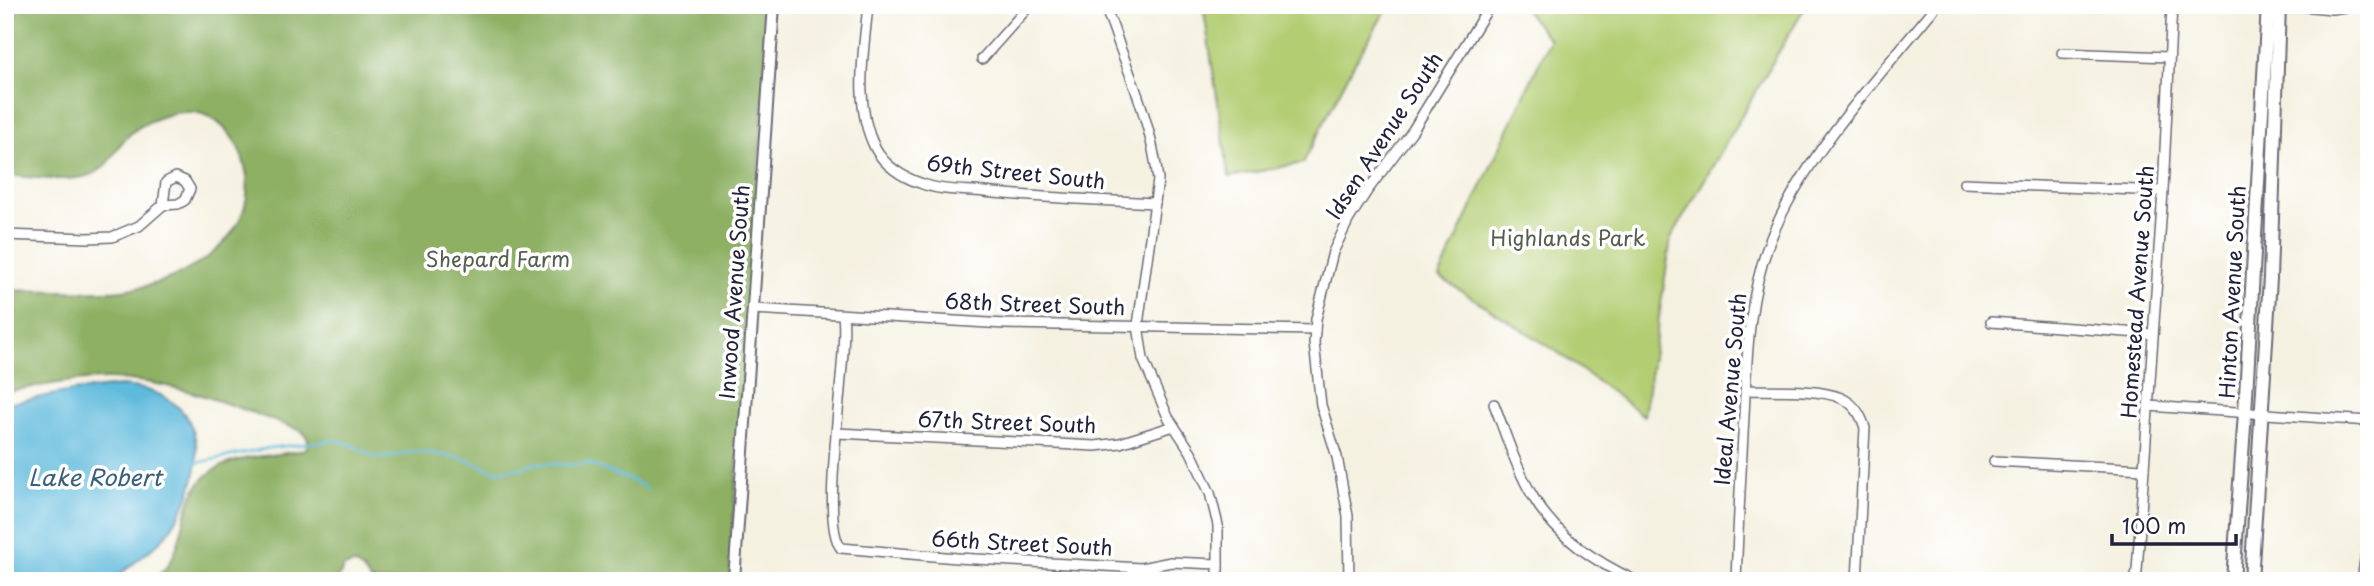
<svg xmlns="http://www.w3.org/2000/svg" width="2374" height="586" viewBox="0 0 2374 586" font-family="'Playpen Sans',sans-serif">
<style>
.green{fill:#b2cd72;stroke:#6a7856;stroke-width:2}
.forest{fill:#8db064;stroke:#586950;stroke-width:2}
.water{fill:#5fbadc;stroke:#406e8c;stroke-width:2}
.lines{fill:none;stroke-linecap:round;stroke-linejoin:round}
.stream{stroke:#5fbadc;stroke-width:2.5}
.minor-casing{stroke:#6c6a75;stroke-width:12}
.tertiary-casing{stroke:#6c6a75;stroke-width:14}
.secondary-casing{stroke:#6c6a75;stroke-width:16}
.minor{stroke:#fff;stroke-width:9}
.tertiary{stroke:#fff;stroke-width:10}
.secondary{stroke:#fff;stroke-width:12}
.labels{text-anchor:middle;stroke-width:7;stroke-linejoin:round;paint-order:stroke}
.street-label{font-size:21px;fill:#22223b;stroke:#fff}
.park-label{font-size:21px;fill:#545e4e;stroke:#fff}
.water-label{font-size:23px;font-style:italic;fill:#3a5f7b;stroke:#fff}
</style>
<rect width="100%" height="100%" fill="#fff"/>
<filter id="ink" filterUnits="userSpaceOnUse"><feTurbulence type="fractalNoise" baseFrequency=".0143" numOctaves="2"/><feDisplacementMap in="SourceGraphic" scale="14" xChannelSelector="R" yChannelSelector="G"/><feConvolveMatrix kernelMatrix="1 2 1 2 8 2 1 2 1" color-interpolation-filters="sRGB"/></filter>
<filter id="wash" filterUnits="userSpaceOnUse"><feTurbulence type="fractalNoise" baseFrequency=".00686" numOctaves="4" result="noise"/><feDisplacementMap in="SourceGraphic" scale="28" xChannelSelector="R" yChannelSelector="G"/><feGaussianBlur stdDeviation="1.57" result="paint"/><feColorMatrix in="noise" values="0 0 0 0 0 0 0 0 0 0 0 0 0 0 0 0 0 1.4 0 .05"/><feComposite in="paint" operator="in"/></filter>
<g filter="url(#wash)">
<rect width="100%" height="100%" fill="#f5f1e1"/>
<g class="green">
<polygon points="1203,5 1389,5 1354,64 1303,163 1229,177"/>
<polygon points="1521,5 1806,5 1671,238 1644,416 1556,351 1439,277 1550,40"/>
</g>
<path class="forest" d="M5,5H770L729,581H371L363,570L354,564L344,567L336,581H150C193,558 173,496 213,471C240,454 274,457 303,450L309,445L307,437L302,431C245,411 188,385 128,380C87,376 45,385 5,392V291C44,289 84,294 122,290C187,284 270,232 242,157C235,136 217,115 194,112C173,110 140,122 126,138C113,151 109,169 90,175C68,183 29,177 5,175Z"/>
<path class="water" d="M121,386C208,391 213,466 172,527C157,549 132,562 113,581H5V404L72,391Z"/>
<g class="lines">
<polyline class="stream" points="196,463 269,448 336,440 350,444 374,457 384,458 411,452 430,453 461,458 495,471 518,469 537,463 573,465 587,463 638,483 647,489"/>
</g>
</g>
<g filter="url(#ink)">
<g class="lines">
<defs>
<g id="minor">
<path d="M868,5C864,51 853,104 875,148C884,165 902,177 920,183C940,191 963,190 984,192C1041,198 1098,200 1155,203"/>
<path d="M1103,5C1112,20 1115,34 1121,50C1137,92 1153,135 1158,180L1138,325L1143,359L1168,417L1191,452L1210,493L1218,525V581"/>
<polyline points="2291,5 2332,9 2357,5"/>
<polyline points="2062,53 2169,57"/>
<polyline points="982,59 1030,5"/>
<polyline points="1964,183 2163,191"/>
<polyline points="5,235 88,238 112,237 139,226 163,205 178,204 185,200 190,189 185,181 176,177 166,182 163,205"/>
<polyline points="753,309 1005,324 1315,330"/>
<path d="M843,315C849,360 818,521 841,548L957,558L1141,568L1171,562L1218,564"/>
<polyline points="1991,322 2153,334"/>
<path d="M1746,390C1771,391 1818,388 1841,398C1855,404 1861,415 1865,428L1857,581"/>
<path d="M1494,404C1506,435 1517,471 1535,500C1558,538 1596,562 1636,581"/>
<polyline points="2148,406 2369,421"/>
<polyline points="837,433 1095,446 1120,443 1174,426"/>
<polyline points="1994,461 2144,469"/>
<polyline points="1349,581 1348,516 1337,457 1321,405 1314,343 1316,319 1333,252 1349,219 1367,191 1413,130 1490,5"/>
<path d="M1736,581C1738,526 1741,471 1744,416C1747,355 1748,296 1771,238C1804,156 1881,74 1937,5"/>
<polyline points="2135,581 2137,571 2163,191 2172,5"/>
<polyline points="2362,581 2369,531"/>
</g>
<polyline id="tertiary" points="734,581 774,5"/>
<g id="secondary">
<polyline points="2233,581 2245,413 2268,5"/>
<polyline points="2251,581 2270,278 2279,5"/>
</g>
</defs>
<use href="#minor" class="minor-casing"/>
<use href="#tertiary" class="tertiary-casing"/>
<use href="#secondary" class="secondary-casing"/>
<use href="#minor" class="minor"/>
<use href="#tertiary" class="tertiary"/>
<use href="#secondary" class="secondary"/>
</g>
</g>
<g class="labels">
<g class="street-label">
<text transform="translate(1385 136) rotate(-57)" y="7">Idsen Avenue South</text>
<text transform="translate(1016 173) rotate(6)" y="7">69th Street South</text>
<text transform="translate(735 292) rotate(-86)" y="7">Inwood Avenue South</text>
<text transform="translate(2138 292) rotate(-86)" y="7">Homestead Avenue South</text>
<text transform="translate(2233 292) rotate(-87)" y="7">Hinton Avenue South</text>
<text transform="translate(1035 305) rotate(2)" y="7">68th Street South</text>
<text transform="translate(1731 389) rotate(-85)" y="7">Ideal Avenue South</text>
<text transform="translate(1007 423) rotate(2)" y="7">67th Street South</text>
<text transform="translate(1022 544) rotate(3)" y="7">66th Street South</text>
</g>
<g class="park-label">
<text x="1568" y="246">Highlands Park</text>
<text x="498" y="267">Shepard Farm</text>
</g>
<g class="water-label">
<text x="95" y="486">Lake Robert</text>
</g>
</g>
<rect width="2374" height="586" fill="none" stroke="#fff" stroke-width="28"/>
<path d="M2112 534v10h124v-10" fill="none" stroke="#22223b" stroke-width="3.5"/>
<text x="2122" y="534" font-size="21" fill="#22223b" stroke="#ffffff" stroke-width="5" paint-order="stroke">100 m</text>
</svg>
